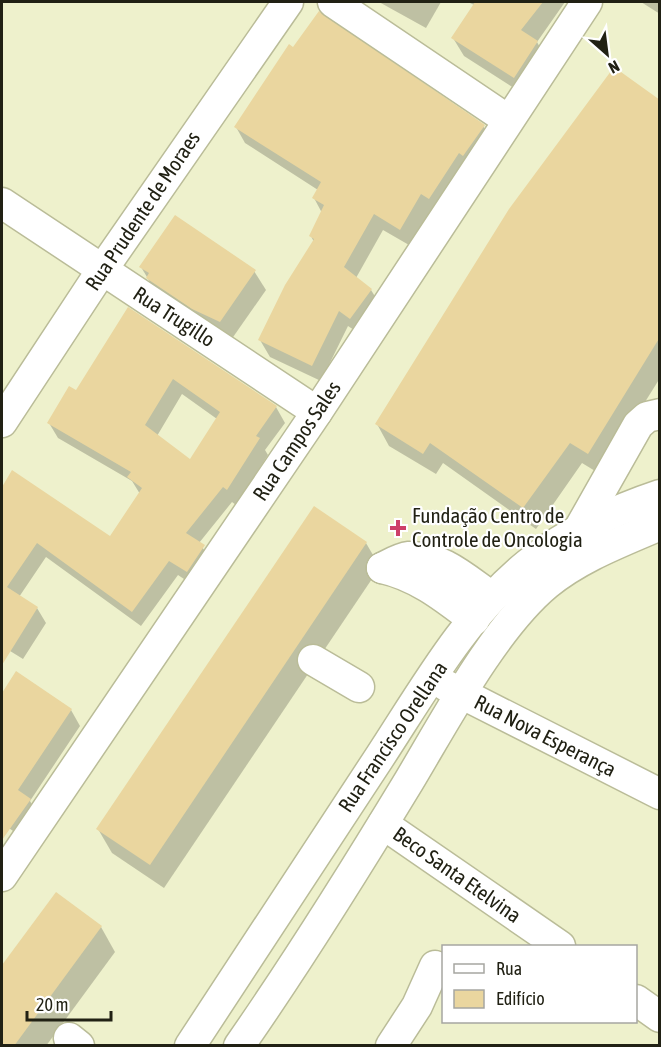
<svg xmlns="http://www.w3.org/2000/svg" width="661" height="1047" viewBox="0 0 661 1047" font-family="'Asap Condensed',sans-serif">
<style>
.shadow{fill:#0003;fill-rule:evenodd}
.building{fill:#ead69f;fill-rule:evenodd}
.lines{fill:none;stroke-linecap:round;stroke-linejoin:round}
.minor-casing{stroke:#babc98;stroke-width:33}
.minor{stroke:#fff;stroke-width:30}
.poi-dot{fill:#cd3f69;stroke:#fff;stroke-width:2}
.labels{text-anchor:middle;stroke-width:4.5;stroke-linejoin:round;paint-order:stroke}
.street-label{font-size:21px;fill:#212114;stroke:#fff}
.poi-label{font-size:21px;fill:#212114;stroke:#fff;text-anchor:start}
</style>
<rect width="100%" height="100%" fill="#eef1cc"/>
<g class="shadow">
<polygon points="379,2 441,2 426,28"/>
<polygon points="468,2 565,2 537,42 547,60 525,95 464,56 453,38 474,5"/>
<polygon points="641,2 660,2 660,14"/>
<polygon points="660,101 660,378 600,474 582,463 536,529 443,463 436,474 389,446 377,424"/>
<polygon points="483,126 493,142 438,214 431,210 409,245 383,230 356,278 371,290 381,306 360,334 348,326 321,381 270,357 260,340 314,242 311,236 322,213 314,198 318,190 245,143 236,127"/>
<polygon points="141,267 254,271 266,290 231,340 159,297"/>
<path d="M128,309L276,407L285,423L265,450L268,455L236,505L232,502L199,543L213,562L196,587L178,575L141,626L46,557L19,597L37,608L46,623L23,659L2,646V489L13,473L111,538L140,494L132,481L58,438L49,423L77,392ZM182,394L217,419L191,461L157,436Z"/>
<polygon points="366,543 380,567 164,888 112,853 98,829"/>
<polygon points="17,673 71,710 80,726 30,801 38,815 23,838 6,826 2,833 2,711 4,707 2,696"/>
<polygon points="56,894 101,927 115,952 46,1046 2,1046 2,967"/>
</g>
<g class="building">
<polygon points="475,2 543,2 521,30 538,41 514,78 451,38"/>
<polygon points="319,11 485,125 463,156 459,153 429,199 421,194 400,230 374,214 344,267 372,289 350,319 339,311 312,366 258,340 285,285 314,239 309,236 324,205 312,198 321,182 234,127 289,44 293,47"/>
<polygon points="614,67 660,100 660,337 588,454 570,443 523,508 430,443 423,454 375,424 509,209"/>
<polygon points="175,215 256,270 220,322 192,309 146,278 149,273 139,267"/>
<path d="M128,307L277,406L256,436L260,438L227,490L223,487L186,533L205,545L187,572L169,561L132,612L37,543L7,587L38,607L2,665V487L12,470L110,536L142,488L127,477L131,472L47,423L69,386L76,390ZM173,379L220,412L190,459L145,425Z"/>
<polygon points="314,506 367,542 150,865 96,829"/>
<polygon points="16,671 72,709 18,790 31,799 2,840 2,693"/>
<polygon points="56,892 102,926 14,1046 2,1046 2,965"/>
</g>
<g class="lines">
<defs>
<g id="minor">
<polyline points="333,2 508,120"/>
<polyline points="2,203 317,412"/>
<polyline points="2,422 102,270 288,2"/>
<polyline points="578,531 638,425 647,417 660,414"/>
<path d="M382,568C390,564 400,558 409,557C441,555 467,580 492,597"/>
<path d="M382,568C418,576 445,598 474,620"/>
<polyline points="313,660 359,687"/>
<polyline points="445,685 660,794"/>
<polyline points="383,824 560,946"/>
<polyline points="2,876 317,412 587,2"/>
<polyline points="636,1000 660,1017"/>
<polyline points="69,1038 79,1046"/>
<path d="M190,1046C253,950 316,854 379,758C423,691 465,615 528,564C566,533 612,511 660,495"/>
<path d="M239,1046C299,960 355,870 409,781C445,721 494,628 547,584C580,557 621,542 660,525"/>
<polyline points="391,1046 417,1006 435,966"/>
</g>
</defs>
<use href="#minor" class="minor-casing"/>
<use href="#minor" class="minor"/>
</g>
<path class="poi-dot" d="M395 519h6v6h6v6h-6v6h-6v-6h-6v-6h6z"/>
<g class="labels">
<g class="street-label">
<text transform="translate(143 211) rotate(-56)" y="7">Rua Prudente de Moraes</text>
<text transform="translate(174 317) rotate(33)" y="7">Rua Trugillo</text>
<text transform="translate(297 441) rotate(-56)" y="7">Rua Campos Sales</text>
<text transform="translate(545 736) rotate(27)" y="7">Rua Nova Esperança</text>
<text transform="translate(393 737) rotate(-56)" y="7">Rua Francisco Orellana</text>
<text transform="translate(457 875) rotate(35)" y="7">Beco Santa Etelvina</text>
</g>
<g class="poi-label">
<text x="412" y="523">Fundação Centro de<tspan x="412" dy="24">Controle de Oncologia</tspan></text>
</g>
</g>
<rect width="661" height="1047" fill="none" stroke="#212114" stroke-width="6"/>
<rect x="442" y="945" width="195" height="78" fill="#ffffff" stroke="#a6a6a1" stroke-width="1.5"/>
<rect x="454" y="964" width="30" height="9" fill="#ffffff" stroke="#a6a6a1" stroke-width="1.5"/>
<text x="496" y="975" font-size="18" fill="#212114">Rua</text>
<rect x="454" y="990" width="30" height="18" fill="#ead69f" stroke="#a6a6a1" stroke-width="1.5"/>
<text x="496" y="1005" font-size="18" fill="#212114">Edifício</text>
<g transform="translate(607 54) rotate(152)" stroke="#ffffff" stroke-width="4.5" paint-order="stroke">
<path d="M0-4.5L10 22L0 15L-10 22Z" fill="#212114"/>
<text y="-9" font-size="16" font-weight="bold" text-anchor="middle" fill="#212114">N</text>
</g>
<path d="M27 1011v9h84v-9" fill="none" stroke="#212114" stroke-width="3"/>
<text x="36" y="1011" font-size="18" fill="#212114" stroke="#ffffff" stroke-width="4.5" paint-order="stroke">20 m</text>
</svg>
